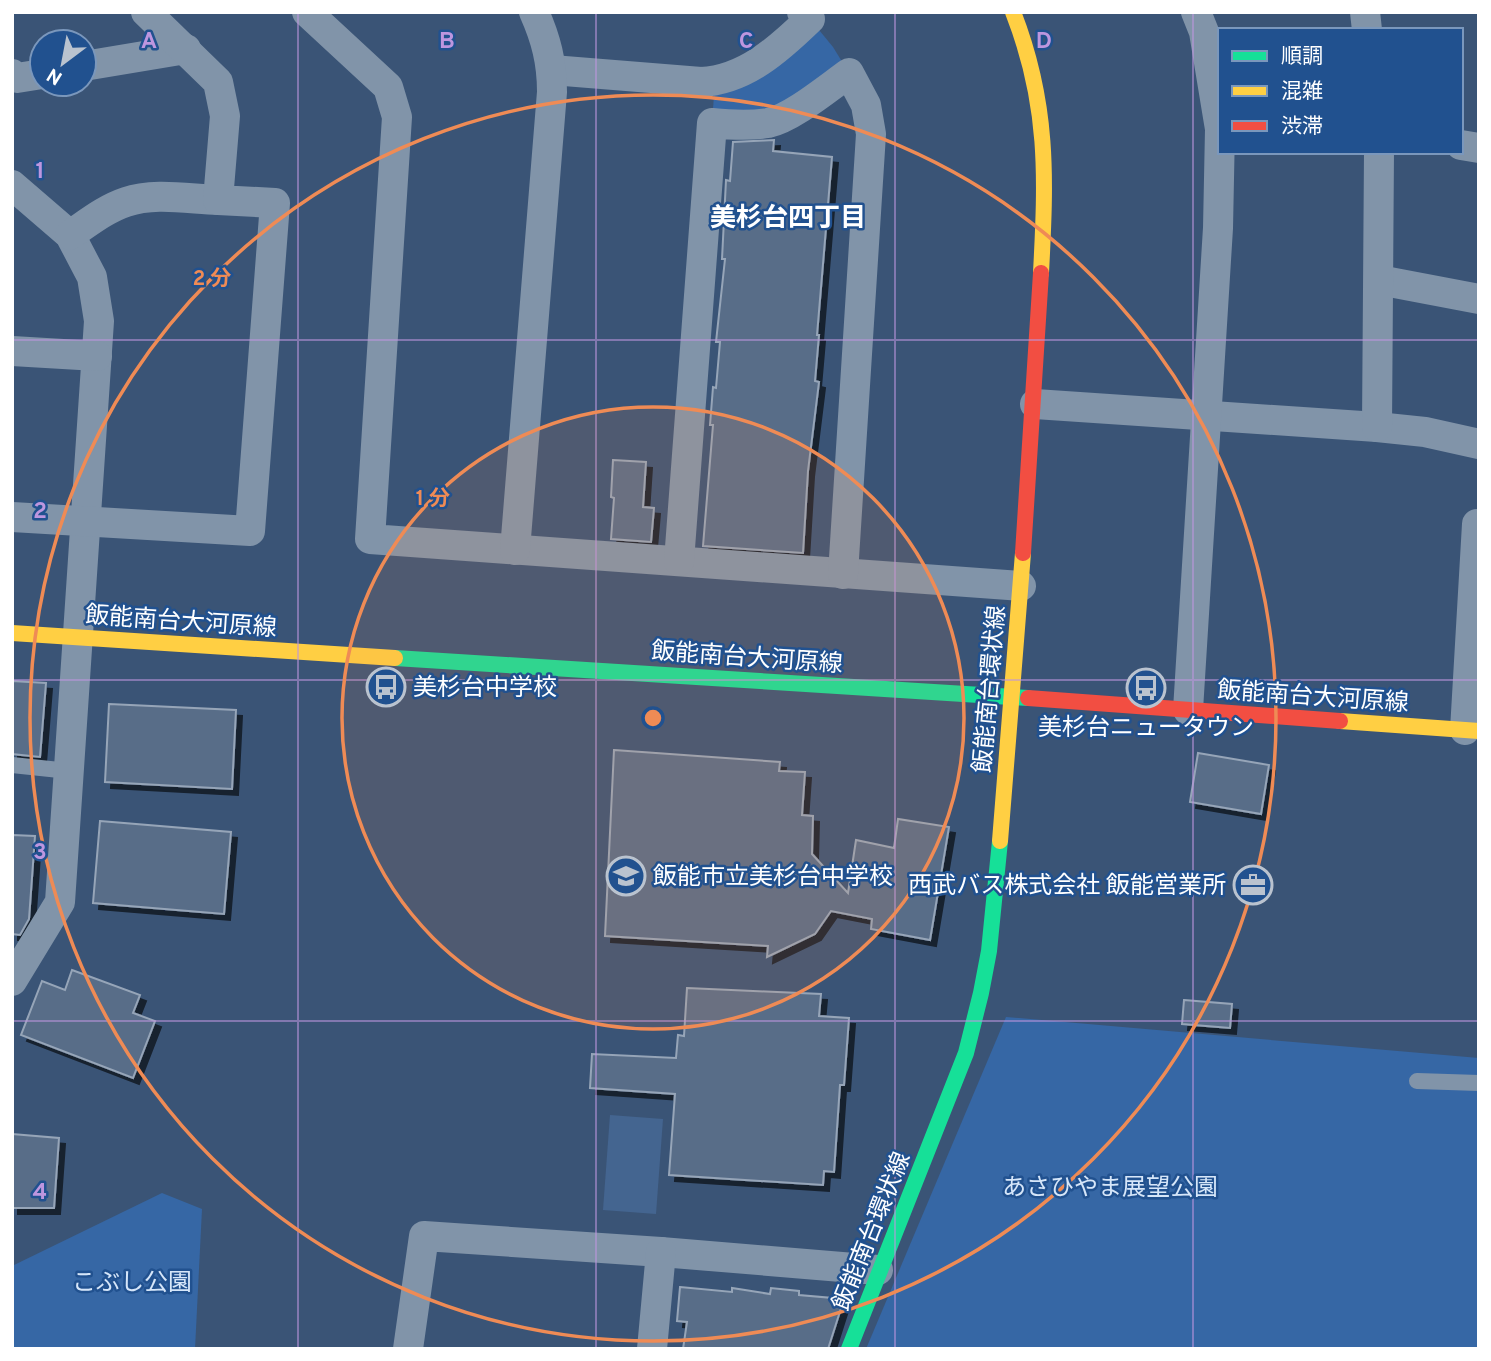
<svg xmlns="http://www.w3.org/2000/svg" width="1491" height="1361" viewBox="0 0 1491 1361" font-family="Overpass,'Noto Sans JP',sans-serif">
<style>
.green{fill:#3667a5}
.water{fill:#446590}
.building{fill:#586d88;stroke:#96a5b8;stroke-width:2;filter:url(#shadow)}
.lines{fill:none;stroke-linecap:round;stroke-linejoin:round}
.lane{stroke:#8194a9;stroke-width:16}
.street{stroke:#8194a9;stroke-width:30}
.fast{stroke:#16e098;stroke-width:16}
.slow{stroke:#ffcf43;stroke-width:16}
.jam{stroke:#f24e42;stroke-width:16}
.grid{fill:none;stroke:#bd96df;stroke-width:2;stroke-opacity:0.55}
.ring{fill:none;stroke:#ef8b55;stroke-width:3.5}
.labels{text-anchor:middle;stroke-width:5;stroke-linejoin:round;paint-order:stroke}
.street-label{font-size:24px;fill:#fff;stroke:#21518f}
.poi-label{font-size:24px;fill:#fff;stroke:#21518f;text-anchor:start}
.park-label{font-size:24px;fill:#d6e6f9;stroke:#21518f}
.neighbourhood-label{font-size:26px;font-weight:bold;fill:#fff;stroke:#21518f}
.grid-label{font-size:23px;text-anchor:middle;font-weight:bold;fill:#bd96df;stroke:#21518f;stroke-width:5;stroke-linejoin:round;paint-order:stroke}
.centre{fill:#ef8b55;stroke:#21518f;stroke-width:3.5}
.ring-label{font-size:21px;text-anchor:middle;font-weight:bold;fill:#ef8b55;stroke:#21518f;stroke-width:5;stroke-linejoin:round;paint-order:stroke}
</style>
<defs>
<filter id="shadow"><feDropShadow dx="6" dy="6" stdDeviation="0" flood-color="#0009"/></filter>
</defs>
<rect width="100%" height="100%" fill="#3a5476"/>
<g class="green">
<polygon points="810,19 833,47 849,73 811,101 712,123 715,81"/>
<polygon points="1006,1017 1479,1058 1479,1349 866,1349"/>
<polygon points="162,1193 202,1209 195,1349 12,1349 12,1266"/>
</g>
<polygon class="water" points="610,1115 663,1119 656,1214 603,1210"/>
<g class="building">
<polygon points="774,140 773,151 832,157 817,335 819,335 815,381 819,382 808,471 803,553 703,546 713,425 710,425 713,387 716,388 720,342 716,342 725,259 722,259 726,180 730,181 733,142"/>
<polygon points="613,460 646,462 643,507 654,508 651,542 611,539 614,498 611,497"/>
<polygon points="12,681 46,683 40,757 12,754"/>
<polygon points="109,704 236,710 232,789 105,782"/>
<polygon points="614,750 780,762 779,771 805,772 802,815 813,816 812,854 848,893 856,840 894,848 898,819 949,827 930,940 871,929 872,919 831,911 815,934 767,957 768,946 605,936"/>
<polygon points="1198,753 1269,765 1261,814 1190,802"/>
<polygon points="100,821 231,832 224,914 93,903"/>
<polygon points="12,835 35,836 29,919 20,935 12,934"/>
<polygon points="72,970 140,995 133,1013 155,1021 133,1078 21,1035 42,981 65,990"/>
<polygon points="687,988 821,994 819,1016 849,1018 844,1085 840,1085 834,1172 824,1171 823,1185 669,1175 675,1094 590,1088 592,1054 676,1058 678,1035 684,1036"/>
<polygon points="1184,1000 1232,1004 1230,1028 1182,1024"/>
<polygon points="12,1134 59,1138 54,1208 12,1208"/>
<polygon points="680,1287 732,1292 732,1288 770,1294 771,1288 799,1291 799,1295 844,1299 828,1349 683,1349 687,1322 677,1321"/>
</g>
<g class="lines">
<g class="lane">
<polyline points="12,765 69,771"/>
<polyline points="1417,1081 1479,1083"/>
</g>
<g class="street">
<polyline points="307,12 388,87 397,117 370,539 1021,586"/>
<polyline points="1365,12 1367,30"/>
<polyline points="84,66 186,49"/>
<path d="M552,70L701,82C745,80 779,49 810,19L802,12"/>
<polyline points="12,74 17,78 42,74"/>
<polyline points="1461,145 1479,148"/>
<polyline points="12,185 70,235 92,277 99,321 60,902 12,981"/>
<path d="M70,235C88,223 105,209 126,202C154,192 189,199 218,200"/>
<polyline points="1379,280 1479,299"/>
<polyline points="12,351 97,356"/>
<polyline points="1035,404 1377,427 1425,432 1479,444"/>
<polyline points="1377,427 1379,152"/>
<polyline points="12,517 250,531 275,203 218,200 225,116 218,82 146,12"/>
<path d="M515,550L552,92C552,62 546,39 534,12"/>
<path d="M679,561L712,123C731,125 750,126 768,123C792,118 829,87 849,73L866,105L871,134L843,574"/>
<polyline points="1188,710 1218,228 1220,129 1204,32 1196,12"/>
<polyline points="1465,730 1477,524 1479,524"/>
<polyline points="408,1349 424,1236 661,1252 878,1270"/>
<polyline points="652,1349 661,1252"/>
</g>
<g class="fast">
<polyline points="395,658 1028,698"/>
<polyline points="849,1349 966,1053 981,993 989,951 1000,841"/>
</g>
<g class="slow">
<path d="M1013,12C1049,104 1046,177 1041,273"/>
<polyline points="12,633 395,658"/>
<polyline points="1340,721 1479,731"/>
<polyline points="1000,841 1023,553"/>
</g>
<g class="jam">
<polyline points="1023,553 1041,273"/>
<polyline points="1028,698 1340,721"/>
</g>
</g>
<path class="grid" d="M298,12V1349M596,12V1349M895,12V1349M1193,12V1349M12,340H1479M12,680H1479M12,1021H1479"/>
<circle cx="653" cy="718" r="311" fill="#ef8b55" fill-opacity=".12"/>
<g class="ring">
<circle cx="653" cy="718" r="311"/>
<circle cx="653" cy="718" r="623"/>
</g>
<defs>
<symbol id="bus-ring" viewBox="-11 -11 22 22"><circle r="9.5" fill="#21518f" stroke="#bac3cf" stroke-width="1.5"/><path d="M-5-6H5V4H4V6H2V4H-2V6H-4V4H-5ZM-3.5-4V0h7V-4ZM-3.5 1.2v1.5H-2V1.2ZM2 1.2v1.5H3.5V1.2Z" fill="#bac3cf"/></symbol>
<symbol id="school-ring" viewBox="-11 -11 22 22"><circle r="9.5" fill="#21518f" stroke="#bac3cf" stroke-width="1.5"/><path d="M0-5L7-2L0 1L-7-2ZM-4 1L0 2.5L4 1V4Q0 6-4 4Z" fill="#bac3cf"/></symbol>
<symbol id="office-ring" viewBox="-11 -11 22 22"><circle r="9.5" fill="#21518f" stroke="#bac3cf" stroke-width="1.5"/><path d="M-6-3h4V-5.5h4V-3h4V5H-6ZM-1-4.5V-3h2v-1.5ZM-6 0V1H6V0Z" fill="#bac3cf"/></symbol>
</defs>
<g fill-rule="evenodd">
<use href="#bus-ring" x="364" y="665" width="44" height="44"/>
<use href="#bus-ring" x="1124" y="666" width="44" height="44"/>
<use href="#school-ring" x="604" y="854" width="44" height="44"/>
<use href="#office-ring" x="1231" y="863" width="44" height="44"/>
</g>
<g class="labels">
<g class="street-label">
<text transform="translate(181 621) rotate(4)" y="8">飯能南台大河原線</text>
<text transform="translate(747 657) rotate(4)" y="8">飯能南台大河原線</text>
<text transform="translate(989 689) rotate(-85)" y="8">飯能南台環状線</text>
<text transform="translate(1313 696) rotate(4)" y="8">飯能南台大河原線</text>
<text transform="translate(871 1231) rotate(-68)" y="8">飯能南台環状線</text>
</g>
<g class="poi-label">
<text x="413" y="695">美杉台中学校</text>
<text x="1146" y="735" text-anchor="middle">美杉台ニュータウン</text>
<text x="653" y="884">飯能市立美杉台中学校</text>
<text x="1226" y="893" text-anchor="end">西武バス株式会社 飯能営業所</text>
</g>
<g class="park-label">
<text x="1110" y="1195">あさひやま展望公園</text>
<text x="132" y="1290">こぶし公園</text>
</g>
<g class="neighbourhood-label">
<text x="788" y="226">美杉台四丁目</text>
</g>
</g>
<g class="grid-label">
<text x="149" y="48">A</text>
<text x="447" y="48">B</text>
<text x="746" y="48">C</text>
<text x="1044" y="48">D</text>
<text x="40" y="178">1</text>
<text x="40" y="518">2</text>
<text x="40" y="859">3</text>
<text x="40" y="1199">4</text>
</g>
<circle cx="653" cy="718" r="10" class="centre"/>
<g class="ring-label">
<text x="212" y="285">2 分</text>
<text x="433" y="505">1 分</text>
</g>
<rect width="1491" height="1361" fill="none" stroke="#ffffff" stroke-width="28"/>
<rect x="1218" y="28" width="245" height="126" fill="#21518f" stroke="#7a97bc" stroke-width="2"/>
<rect x="1232" y="51" width="35" height="10" fill="#16e098" stroke="#7a97bc" stroke-width="2"/>
<text x="1281" y="63" font-size="21" fill="#ffffff">順調</text>
<rect x="1232" y="86" width="35" height="10" fill="#ffcf43" stroke="#7a97bc" stroke-width="2"/>
<text x="1281" y="98" font-size="21" fill="#ffffff">混雑</text>
<rect x="1232" y="121" width="35" height="10" fill="#f24e42" stroke="#7a97bc" stroke-width="2"/>
<text x="1281" y="133" font-size="21" fill="#ffffff">渋滞</text>
<g transform="translate(63 63) rotate(212)"><circle r="33" fill="#21518f" stroke="#7a97bc" stroke-width="2"/>
<path d="M0-5L12 26L0 18L-12 26Z" fill="#bac3cf"/>
<text y="-10" font-size="19" font-weight="bold" text-anchor="middle" fill="#ffffff">N</text>
</g>
</svg>
